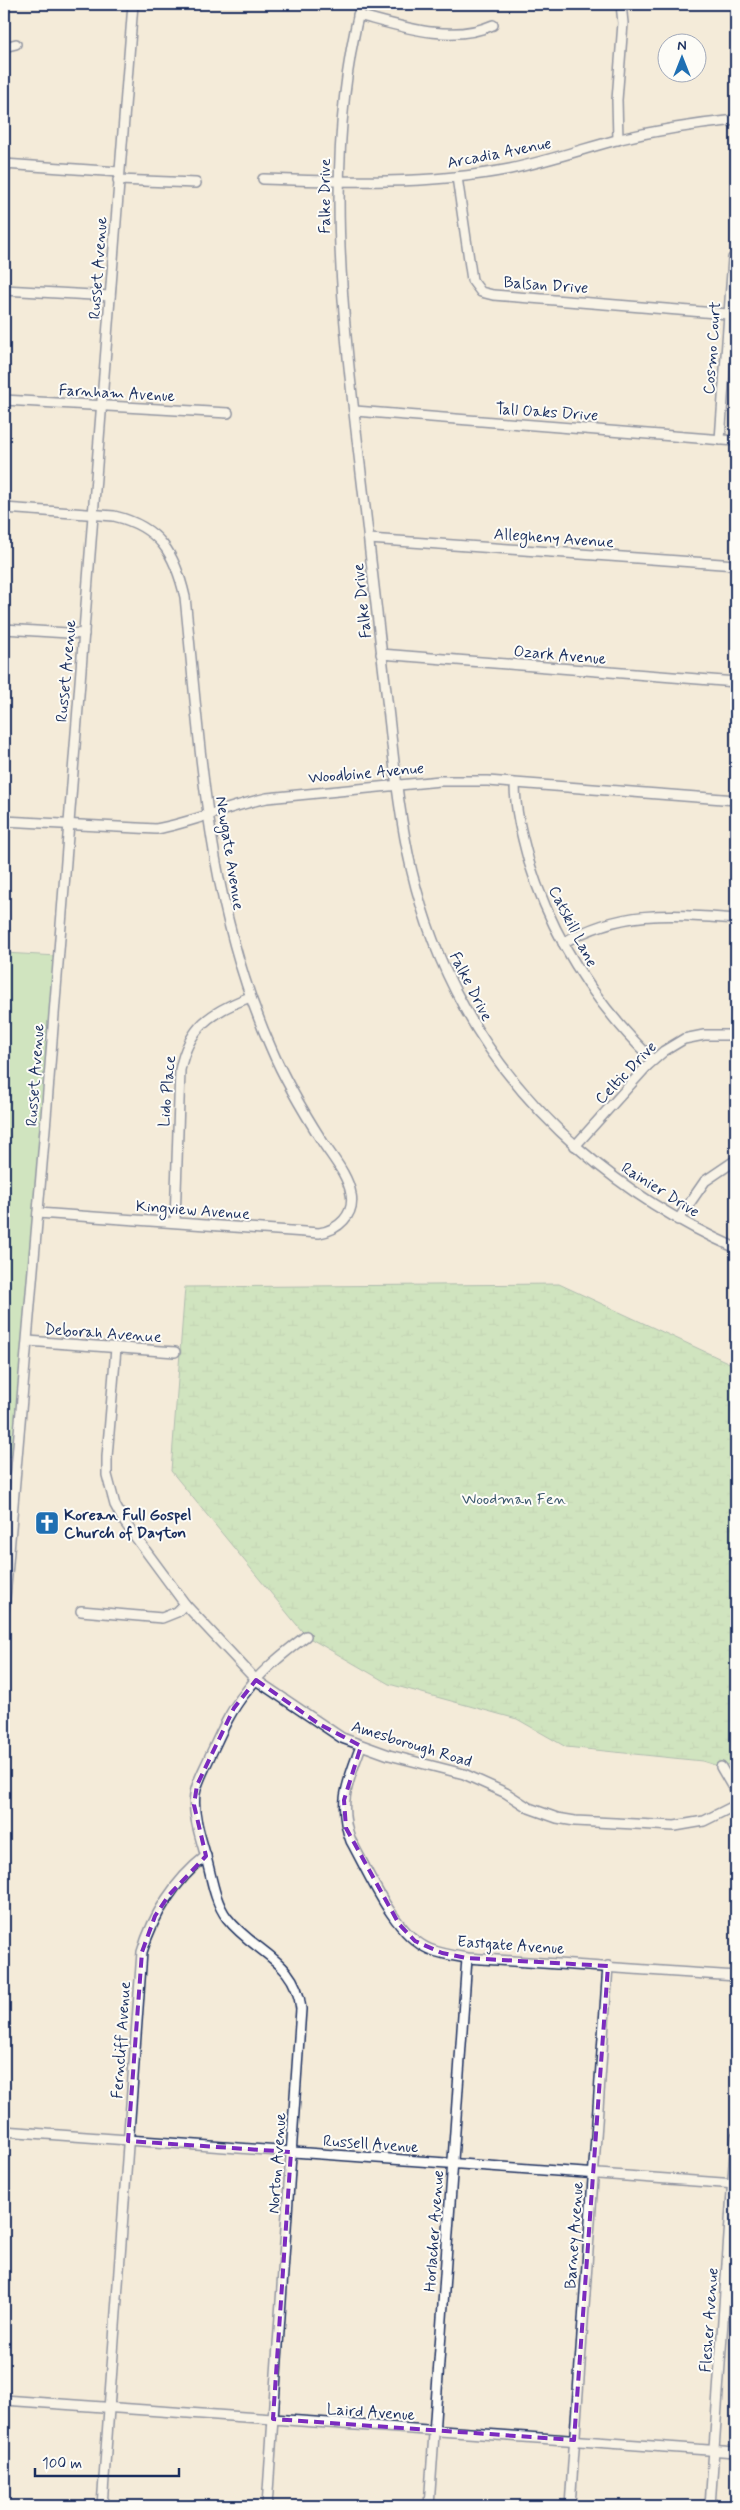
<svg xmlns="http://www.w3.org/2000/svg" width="740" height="2510" viewBox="0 0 740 2510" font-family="Mynerve,sans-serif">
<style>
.wetland{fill:url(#wetland-marsh);stroke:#60857e}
.park{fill:#a4db9f;stroke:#60857e}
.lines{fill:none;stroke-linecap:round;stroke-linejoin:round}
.street-casing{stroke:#1b2f5e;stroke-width:12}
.street{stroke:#fdfcf7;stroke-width:9}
.marked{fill:none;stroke:#7b2cbf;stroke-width:4;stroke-dasharray:10 6;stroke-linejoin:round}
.labels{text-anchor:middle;stroke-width:4;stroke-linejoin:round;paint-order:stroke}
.street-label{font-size:16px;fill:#1b2f5e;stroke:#fdfcf7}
.park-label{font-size:16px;fill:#3d5a6e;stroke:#fdfcf7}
.poi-label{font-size:16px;font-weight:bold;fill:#1b2f5e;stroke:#fdfcf7;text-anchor:start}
</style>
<defs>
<pattern id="wetland-marsh" width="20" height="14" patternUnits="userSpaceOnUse" patternTransform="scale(1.25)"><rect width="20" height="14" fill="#a4db9f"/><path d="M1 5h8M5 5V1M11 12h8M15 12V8" fill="none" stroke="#8dbc8b"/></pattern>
</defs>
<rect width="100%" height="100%" fill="#f4ebd9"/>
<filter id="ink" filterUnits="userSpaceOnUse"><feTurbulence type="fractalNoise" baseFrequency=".02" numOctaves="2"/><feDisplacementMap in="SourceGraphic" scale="10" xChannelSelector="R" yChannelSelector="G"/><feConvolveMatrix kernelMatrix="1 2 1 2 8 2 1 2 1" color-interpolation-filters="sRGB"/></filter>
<g filter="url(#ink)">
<polygon class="wetland" points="559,1284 736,1366 736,1762 721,1767 702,1761 566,1747 517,1719 389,1684 306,1636 171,1471 185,1287"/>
<polygon class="park" points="4,953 58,956 16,1457 4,1456"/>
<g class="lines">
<defs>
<g id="street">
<path d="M361,4C316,183 351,371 370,552C377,610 383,668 390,726C401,830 412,913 464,1007C524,1116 623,1198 736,1248"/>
<path d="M358,15C400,26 451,44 493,25"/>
<polyline points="4,47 16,44"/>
<polyline points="618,140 617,100 623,23 621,4"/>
<polyline points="4,164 119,172"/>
<polyline points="457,177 472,280 481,292 493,295 728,314"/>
<path d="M263,179C346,182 428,185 510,169C547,161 583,149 620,139C658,130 697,124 736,120"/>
<polyline points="118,180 196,183"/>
<polyline points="4,290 110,296"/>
<polyline points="4,400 228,413"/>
<polyline points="355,411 736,441"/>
<polyline points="720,440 733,258"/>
<path d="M4,508L114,516C160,527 175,554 185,597C201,752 207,904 271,1048C285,1081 303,1111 322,1141C332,1157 348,1175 351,1194C355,1215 338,1230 319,1233L38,1213"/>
<polyline points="369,539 736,565"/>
<polyline points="4,629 84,634"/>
<polyline points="381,654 736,682"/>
<path d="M515,784C515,810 522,836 529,862C553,939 595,1004 653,1060"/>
<path d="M4,821L156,829C194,822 229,806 267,798L440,781H488L736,800"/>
<path d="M563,943C622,909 671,914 736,919"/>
<polyline points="575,1146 648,1065 664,1051 684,1039 704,1035 736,1035"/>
<polyline points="678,1220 705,1181 736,1160"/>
<path d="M175,1222L180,1070C189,1026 211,1012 250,997"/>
<polyline points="28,1341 175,1352"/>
<polyline points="116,1348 107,1457 107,1475 115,1505 123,1520 185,1604 256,1680 342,1738 389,1755 464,1774 506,1793 529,1808 557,1818 575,1821 675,1826 704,1821 736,1805"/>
<polyline points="4,1610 46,1117 133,4"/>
<polyline points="81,1611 162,1618 177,1612 185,1604"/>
<path d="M361,1746C348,1781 337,1804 351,1841C369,1873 394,1934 429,1949C441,1954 454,1956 467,1958L736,1976"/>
<polyline points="721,1767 736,1793"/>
<polyline points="4,2131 736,2184"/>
<polyline points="4,2400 736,2452"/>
<path d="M102,2506L142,1952C153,1915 175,1880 206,1856"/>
<path d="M267,2506L301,2009C296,1959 254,1953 227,1918C215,1902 212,1880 207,1861C202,1841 192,1816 195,1794C197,1781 205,1768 210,1756C220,1735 230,1711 245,1693C261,1671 284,1653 306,1636"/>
<polyline points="429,2506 467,1958"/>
<polyline points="570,2506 608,1966"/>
<polyline points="710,2506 736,2136"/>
</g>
</defs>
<use href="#street" class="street-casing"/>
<use href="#street" class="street"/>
</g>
</g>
<path d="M0 0H740V2510H0ZM256,1680L319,1724L361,1746L344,1800L346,1828L399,1924L415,1941L442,1953L467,1958L608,1966L574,2440L273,2419L291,2152L128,2141L142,1952L155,1916L169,1895L206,1856L194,1805L197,1785L234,1708Z" fill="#f4ebd9" fill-opacity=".55" fill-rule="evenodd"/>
<path class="marked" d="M256,1680L319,1724L361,1746L344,1800L346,1828L399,1924L415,1941L442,1953L467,1958L608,1966L574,2440L273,2419L291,2152L128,2141L142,1952L155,1916L169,1895L206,1856L194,1805L197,1785L234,1708Z"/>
<defs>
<symbol id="church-square" viewBox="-11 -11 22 22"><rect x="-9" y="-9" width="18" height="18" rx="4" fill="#1f6fb2" stroke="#fdfcf7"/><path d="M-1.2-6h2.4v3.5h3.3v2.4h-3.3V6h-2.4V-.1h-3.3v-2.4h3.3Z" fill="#fff"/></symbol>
</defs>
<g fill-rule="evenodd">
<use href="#church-square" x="33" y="1509" width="28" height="28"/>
</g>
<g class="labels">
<g class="street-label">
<text transform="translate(499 152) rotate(-11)" y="6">Arcadia Avenue</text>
<text transform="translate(324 196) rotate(-90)" y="6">Falke Drive</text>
<text transform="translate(97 268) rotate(-86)" y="6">Russet Avenue</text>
<text transform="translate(546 284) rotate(4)" y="6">Balsan Drive</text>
<text transform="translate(711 348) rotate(-86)" y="6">Cosmo Court</text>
<text transform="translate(117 392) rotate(3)" y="6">Farnham Avenue</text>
<text transform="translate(547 411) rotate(4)" y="6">Tall Oaks Drive</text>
<text transform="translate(554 537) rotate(4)" y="6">Allegheny Avenue</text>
<text transform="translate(361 601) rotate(-96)" y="6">Falke Drive</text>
<text transform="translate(560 654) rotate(5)" y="6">Ozark Avenue</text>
<text transform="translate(65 671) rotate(-85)" y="6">Russet Avenue</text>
<text transform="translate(366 772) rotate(-5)" y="6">Woodbine Avenue</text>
<text transform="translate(231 853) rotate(81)" y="6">Newgate Avenue</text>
<text transform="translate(574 926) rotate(63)" y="6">Catskill Lane</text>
<text transform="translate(472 986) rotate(63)" y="6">Falke Drive</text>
<text transform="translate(625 1072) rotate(-46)" y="6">Celtic Drive</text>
<text transform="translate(34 1075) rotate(-86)" y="6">Russet Avenue</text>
<text transform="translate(166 1091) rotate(-85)" y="6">Lido Place</text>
<text transform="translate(661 1189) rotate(32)" y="6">Rainier Drive</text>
<text transform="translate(193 1209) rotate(4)" y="6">Kingview Avenue</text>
<text transform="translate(103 1332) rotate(4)" y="6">Deborah Avenue</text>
<text transform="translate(412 1743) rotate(17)" y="6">Amesborough Road</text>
<text transform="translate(511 1944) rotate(4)" y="6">Eastgate Avenue</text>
<text transform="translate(120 2040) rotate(-86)" y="6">Ferncliff Avenue</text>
<text transform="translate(371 2143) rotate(4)" y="6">Russell Avenue</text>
<text transform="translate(276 2163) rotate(-86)" y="6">Norton Avenue</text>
<text transform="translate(433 2231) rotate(-86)" y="6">Horlacher Avenue</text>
<text transform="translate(573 2235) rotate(-86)" y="6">Barney Avenue</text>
<text transform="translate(708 2320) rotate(-86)" y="6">Flesher Avenue</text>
<text transform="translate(371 2411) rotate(4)" y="6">Laird Avenue</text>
</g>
<g class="park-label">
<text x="514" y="1504">Woodman Fen</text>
</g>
<g class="poi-label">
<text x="64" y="1520">Korean Full Gospel<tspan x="64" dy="18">Church of Dayton</tspan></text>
</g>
</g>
<rect width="740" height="2510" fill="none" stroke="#fdfcf7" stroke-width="20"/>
<rect x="10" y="10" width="720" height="2490" fill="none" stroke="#1b2f5e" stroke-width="2" filter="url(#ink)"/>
<g transform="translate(682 58)"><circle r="24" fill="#fdfcf7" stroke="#a3aaba"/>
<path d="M0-4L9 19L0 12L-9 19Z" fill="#1f6fb2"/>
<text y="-8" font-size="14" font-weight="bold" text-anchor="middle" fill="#1b2f5e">N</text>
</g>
<path d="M35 2468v8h144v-8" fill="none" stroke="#1b2f5e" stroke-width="2.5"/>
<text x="42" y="2468" font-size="15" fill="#1b2f5e" stroke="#fdfcf7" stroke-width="4" paint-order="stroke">100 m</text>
</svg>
